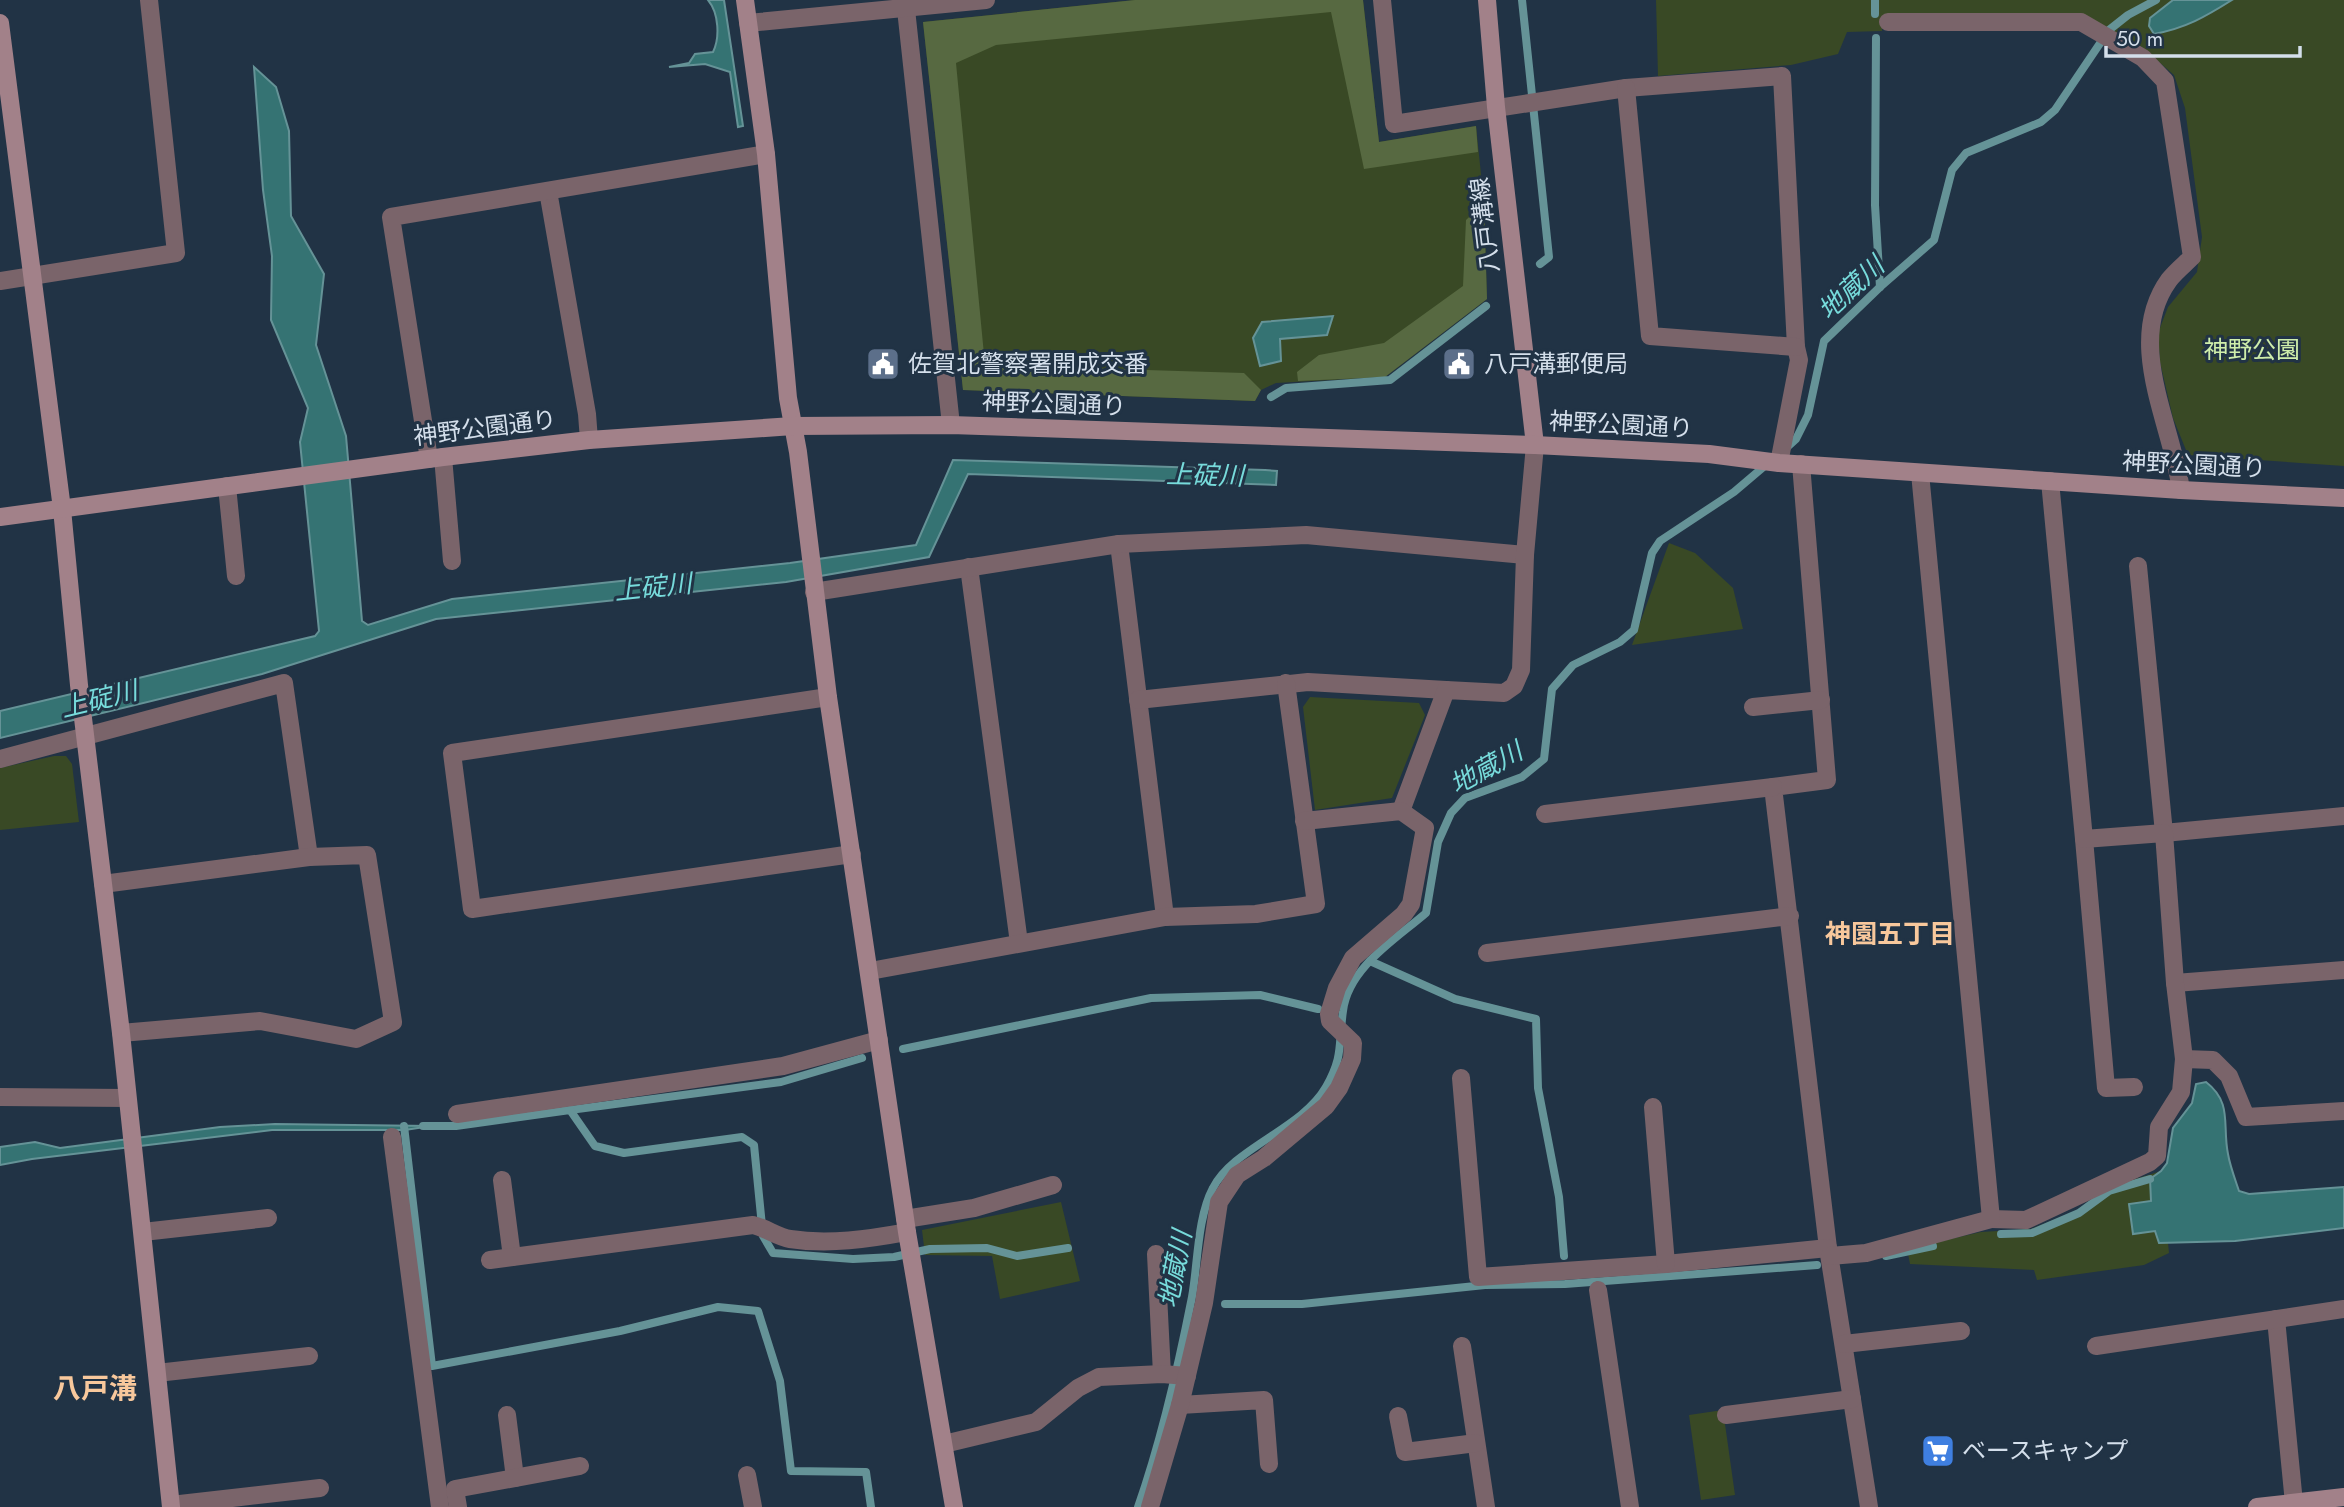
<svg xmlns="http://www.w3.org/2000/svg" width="2344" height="1507" viewBox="0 0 2344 1507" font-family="Jost,'Noto Sans JP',sans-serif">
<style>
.green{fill:#394925}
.forest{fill:#576941}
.water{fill:#357373;stroke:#659397;stroke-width:2}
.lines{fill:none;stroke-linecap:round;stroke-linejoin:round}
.stream{stroke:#659397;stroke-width:8}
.street{stroke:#7a646a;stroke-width:18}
.secondary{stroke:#a28189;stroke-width:18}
.labels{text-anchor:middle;stroke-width:6;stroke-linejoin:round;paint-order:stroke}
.street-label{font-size:24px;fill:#d4dfeb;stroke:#213345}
.park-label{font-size:24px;fill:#cfeeab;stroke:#213345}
.poi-label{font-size:24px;fill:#d4dfeb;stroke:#213345;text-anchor:start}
.water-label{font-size:26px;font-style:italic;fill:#77dbdb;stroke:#213345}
.neighbourhood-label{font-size:26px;font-weight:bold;fill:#f8c89c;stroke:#213345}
.quarter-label{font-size:28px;font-weight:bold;fill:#f8c89c;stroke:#213345}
</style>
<rect width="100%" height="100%" fill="#213345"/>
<g class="green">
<polygon points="1135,0 1363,0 1379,142 1476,126 1484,203 1487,299 1385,377 1276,383 1261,390 1255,401 963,390 923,22"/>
<polygon points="1656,0 2344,0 2344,466 2188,455 2173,418 2160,362 2158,333 2168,307 2197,272 2202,237 2185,108 2174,75 2137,43 2074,13 1883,16 1882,31 1847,32 1838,54 1791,65 1658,76"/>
<polygon points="1669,543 1695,553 1733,588 1743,629 1632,645"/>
<polygon points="1310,697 1419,703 1425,715 1392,798 1315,810 1303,707"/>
<polygon points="54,756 66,756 72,764 79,822 0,830 0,768"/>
<polygon points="2161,1171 2169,1253 2144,1265 2037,1280 2034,1270 1910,1264 1907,1249 1981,1232 2031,1229 2076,1211 2107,1188"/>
<polygon points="1061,1202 1080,1281 1000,1299 992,1256 925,1255 922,1230"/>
<polygon points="1723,1410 1735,1495 1701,1500 1689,1415"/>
</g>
<g class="forest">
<polygon points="1135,0 1363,0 1379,142 1476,126 1478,152 1364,169 1331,12 996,45 956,63 985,365 1244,373 1261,390 1255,401 963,390 923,22"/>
<polygon points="1484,203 1487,299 1385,377 1298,381 1297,372 1319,355 1384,343 1463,286 1466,220"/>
</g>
<g class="water">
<path d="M708,0H724L743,126L738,127L730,72L705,64L669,67L689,63L695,54L713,52C720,38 719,13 708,0Z"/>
<path d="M2173,0H2232C2205,17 2186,28 2154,34L2149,26L2150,18Z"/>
<polygon points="254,67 276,87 289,131 291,216 324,274 316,345 346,436 362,621 368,625 452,599 790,563 916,545 953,460 1265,470 1277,471 1276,485 968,474 929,557 786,582 436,619 262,674 0,738 0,711 315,636 319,631 300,442 308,408 271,320 272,256 263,190"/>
<polygon points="1333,316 1327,335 1280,339 1281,361 1260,366 1253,338 1262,322"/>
<path d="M2206,1082C2233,1103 2222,1125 2228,1154C2230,1166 2235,1179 2239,1191L2249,1194L2344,1187V1228L2235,1241L2159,1243L2155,1231L2133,1234L2129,1204L2151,1201L2150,1179L2161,1171L2167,1163L2173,1128L2192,1103L2196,1084Z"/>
<polygon points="275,1124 431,1126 405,1130 272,1130 32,1159 0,1165 0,1147 35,1142 60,1148 220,1127"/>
</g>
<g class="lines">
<g class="stream">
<polyline points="1522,0 1549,257 1540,264"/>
<polyline points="1875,0 1875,14"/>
<polyline points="1876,38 1875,205 1880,287"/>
<polyline points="1271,397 1286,388 1390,380 1486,306"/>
<polyline points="1785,449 1796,439 1808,415 1824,341 1880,287 1934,240 1952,170 1966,153 2041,122 2055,110 2109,30 2128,15 2156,0"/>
<polyline points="1370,961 1455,999 1536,1019 1538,1088 1559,1197 1564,1256"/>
<polyline points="903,1049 1151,998 1260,995 1318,1009"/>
<polyline points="570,1110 781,1082 862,1058"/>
<polyline points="404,1126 432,1366 620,1331 718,1307 758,1311 780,1381 791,1471 866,1472 871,1507"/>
<polyline points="423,1126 456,1126 570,1110 595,1146 624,1153 742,1137 754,1145 763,1236 773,1253 853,1259 894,1257 930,1249 987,1248 1017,1256 1068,1248"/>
<polyline points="2001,1234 2032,1233 2079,1213 2109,1191 2150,1179"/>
<polyline points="1886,1256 1933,1246"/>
<polyline points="1225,1304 1302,1304 1485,1285 1565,1284 1817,1265"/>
<path d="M1138,1507C1162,1439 1178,1368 1192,1297C1198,1264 1197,1218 1213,1188C1233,1148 1302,1129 1326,1087C1344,1055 1338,1045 1343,1011C1348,968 1396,939 1426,913L1438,842L1451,813L1465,798L1522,777L1544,759L1552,689L1573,665L1620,642L1634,630L1652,553L1660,541L1734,492L1767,464"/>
</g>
<g class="street">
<polyline points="905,0 951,425"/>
<polyline points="1382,0 1394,124 1626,88 1782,76 1796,347 1799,360 1779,463"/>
<path d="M1888,22H2081L2143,58L2165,81L2192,257C2185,264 2175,272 2169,280C2124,342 2172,424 2181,490"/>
<polyline points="748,23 986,0"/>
<polyline points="1626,88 1650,336 1796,347"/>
<polyline points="548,191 587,414 589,440"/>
<polyline points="0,281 176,253 149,0"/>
<polyline points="443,457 452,561"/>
<polyline points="429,459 391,217 766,154"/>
<polyline points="1801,464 1827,780 1773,787 1828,1248 1869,1507"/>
<polyline points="227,486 236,576"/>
<polyline points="1119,544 1165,917"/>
<polyline points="2138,566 2164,833 2344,816"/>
<polyline points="969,567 1019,943"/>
<polyline points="814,592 1119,544 1306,535 1525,555"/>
<polyline points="828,697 452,753 472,909 852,854"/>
<polyline points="1138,700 1308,682 1446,690"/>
<polyline points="1753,707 1821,700"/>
<polyline points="0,759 284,683 309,857"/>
<polyline points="1401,811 1446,690 1504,693 1514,686 1521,670 1525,555 1535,445"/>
<polyline points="1545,814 1773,787"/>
<polyline points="2084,839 2106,1088 2134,1087"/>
<polyline points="103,884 309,857 367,855 393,1022 356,1039 260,1021 121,1033"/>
<polyline points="1487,953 1790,916"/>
<polyline points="870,971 1165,917 1256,914 1316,904 1286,683"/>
<polyline points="2175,983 2344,970"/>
<polyline points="2184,1059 2213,1060 2229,1076 2246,1117 2344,1111"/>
<polyline points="1461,1078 1478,1277 1666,1264 1828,1248"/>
<polyline points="0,1097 127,1098"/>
<polyline points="1653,1107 1666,1264"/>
<polyline points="457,1114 783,1066 879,1040"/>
<polyline points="392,1137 440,1507"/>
<polyline points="502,1180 512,1257"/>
<polyline points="905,1219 974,1208 1053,1185"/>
<polyline points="1991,1219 2026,1220 2150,1162 2157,1156 2159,1127 2181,1092 2184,1059 2175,983 2164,833 2084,839 2050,481"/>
<polyline points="143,1232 268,1218"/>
<polyline points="1156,1254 1162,1374"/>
<polyline points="1830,1256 1866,1253 1991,1219 1920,473"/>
<path d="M490,1260L753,1225C766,1228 778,1237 790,1239C829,1245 869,1239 907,1232"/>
<polyline points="1598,1290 1630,1507"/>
<polyline points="2276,1319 2294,1503"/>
<polyline points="1844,1344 1961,1331"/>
<polyline points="1462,1346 1486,1507"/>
<polyline points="2096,1346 2344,1309"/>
<polyline points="157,1373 309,1356"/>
<polyline points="1180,1405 1264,1400 1269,1464"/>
<polyline points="507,1415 515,1478"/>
<polyline points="1726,1415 1852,1399"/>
<polyline points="1398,1416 1405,1452 1476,1443"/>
<polyline points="944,1444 1036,1422 1078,1388 1099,1377 1162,1374 1187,1376"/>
<polyline points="747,1475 753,1507"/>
<polyline points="171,1505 320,1488"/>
<polyline points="458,1507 455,1489 580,1466"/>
<polyline points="1150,1507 1180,1405 1204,1303 1219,1202 1237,1175 1264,1158 1326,1106 1339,1088 1352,1059 1353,1043 1330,1021 1329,1014 1337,988 1353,958 1404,914 1411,904 1425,828 1401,811 1304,821"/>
</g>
<g class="secondary">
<polyline points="745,0 766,154 788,398 798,452 828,697 907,1232 954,1507"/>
<polyline points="1487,0 1496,107 1535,445"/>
<polyline points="0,23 62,509 79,685 121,1033 171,1507"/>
<polyline points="0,517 443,457 589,440 793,426 951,425 1535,445 1709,454 1779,463 2181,490 2344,498"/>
<polyline points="2257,1507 2344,1497"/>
</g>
</g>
<defs>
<symbol id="civic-square" viewBox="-11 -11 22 22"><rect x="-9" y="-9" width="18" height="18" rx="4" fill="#5c6f8a" stroke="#213345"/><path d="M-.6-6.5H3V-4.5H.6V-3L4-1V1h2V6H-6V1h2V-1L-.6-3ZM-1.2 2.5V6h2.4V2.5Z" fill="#fff"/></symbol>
<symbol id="supermarket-square" viewBox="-11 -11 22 22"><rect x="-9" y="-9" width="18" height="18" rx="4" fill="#3f7fe0" stroke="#213345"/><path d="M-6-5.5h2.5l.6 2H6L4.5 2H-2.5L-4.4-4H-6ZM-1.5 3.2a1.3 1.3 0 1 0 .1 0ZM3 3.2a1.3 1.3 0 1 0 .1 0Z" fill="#fff"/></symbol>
</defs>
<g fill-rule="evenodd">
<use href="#civic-square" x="864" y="345" width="38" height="38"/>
<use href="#civic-square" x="1440" y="345" width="38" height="38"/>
<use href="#supermarket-square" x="1919" y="1432" width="38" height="38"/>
</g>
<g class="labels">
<g class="street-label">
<text transform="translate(1485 225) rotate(-97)" y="8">八戸溝線</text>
<text transform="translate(1054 404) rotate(2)" y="8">神野公園通り</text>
<text transform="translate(1621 425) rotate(3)" y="8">神野公園通り</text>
<text transform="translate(485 428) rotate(-7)" y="8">神野公園通り</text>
<text transform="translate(2194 465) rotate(3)" y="8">神野公園通り</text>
</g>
<g class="park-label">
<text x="2252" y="358">神野公園</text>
</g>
<g class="poi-label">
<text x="908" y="372">佐賀北警察署開成交番</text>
<text x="1484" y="372">八戸溝郵便局</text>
<text x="1962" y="1459">ベースキャンプ</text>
</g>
<g class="water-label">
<text transform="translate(1851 288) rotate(-43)" y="9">地蔵川</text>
<text transform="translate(1205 475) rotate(1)" y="9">上碇川</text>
<text transform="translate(653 587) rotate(-6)" y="9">上碇川</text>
<text transform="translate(99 699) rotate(-14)" y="9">上碇川</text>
<text transform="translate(1486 768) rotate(-29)" y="9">地蔵川</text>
<text transform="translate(1175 1269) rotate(-79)" y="9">地蔵川</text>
</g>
<g class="neighbourhood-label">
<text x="1890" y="943">神園五丁目</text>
</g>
<g class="quarter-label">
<text x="95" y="1398">八戸溝</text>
</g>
</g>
<path d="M2106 46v10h194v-10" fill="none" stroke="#d4dfeb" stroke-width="3.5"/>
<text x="2116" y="46" font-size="21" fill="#d4dfeb" stroke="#213345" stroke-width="5" paint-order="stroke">50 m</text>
</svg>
